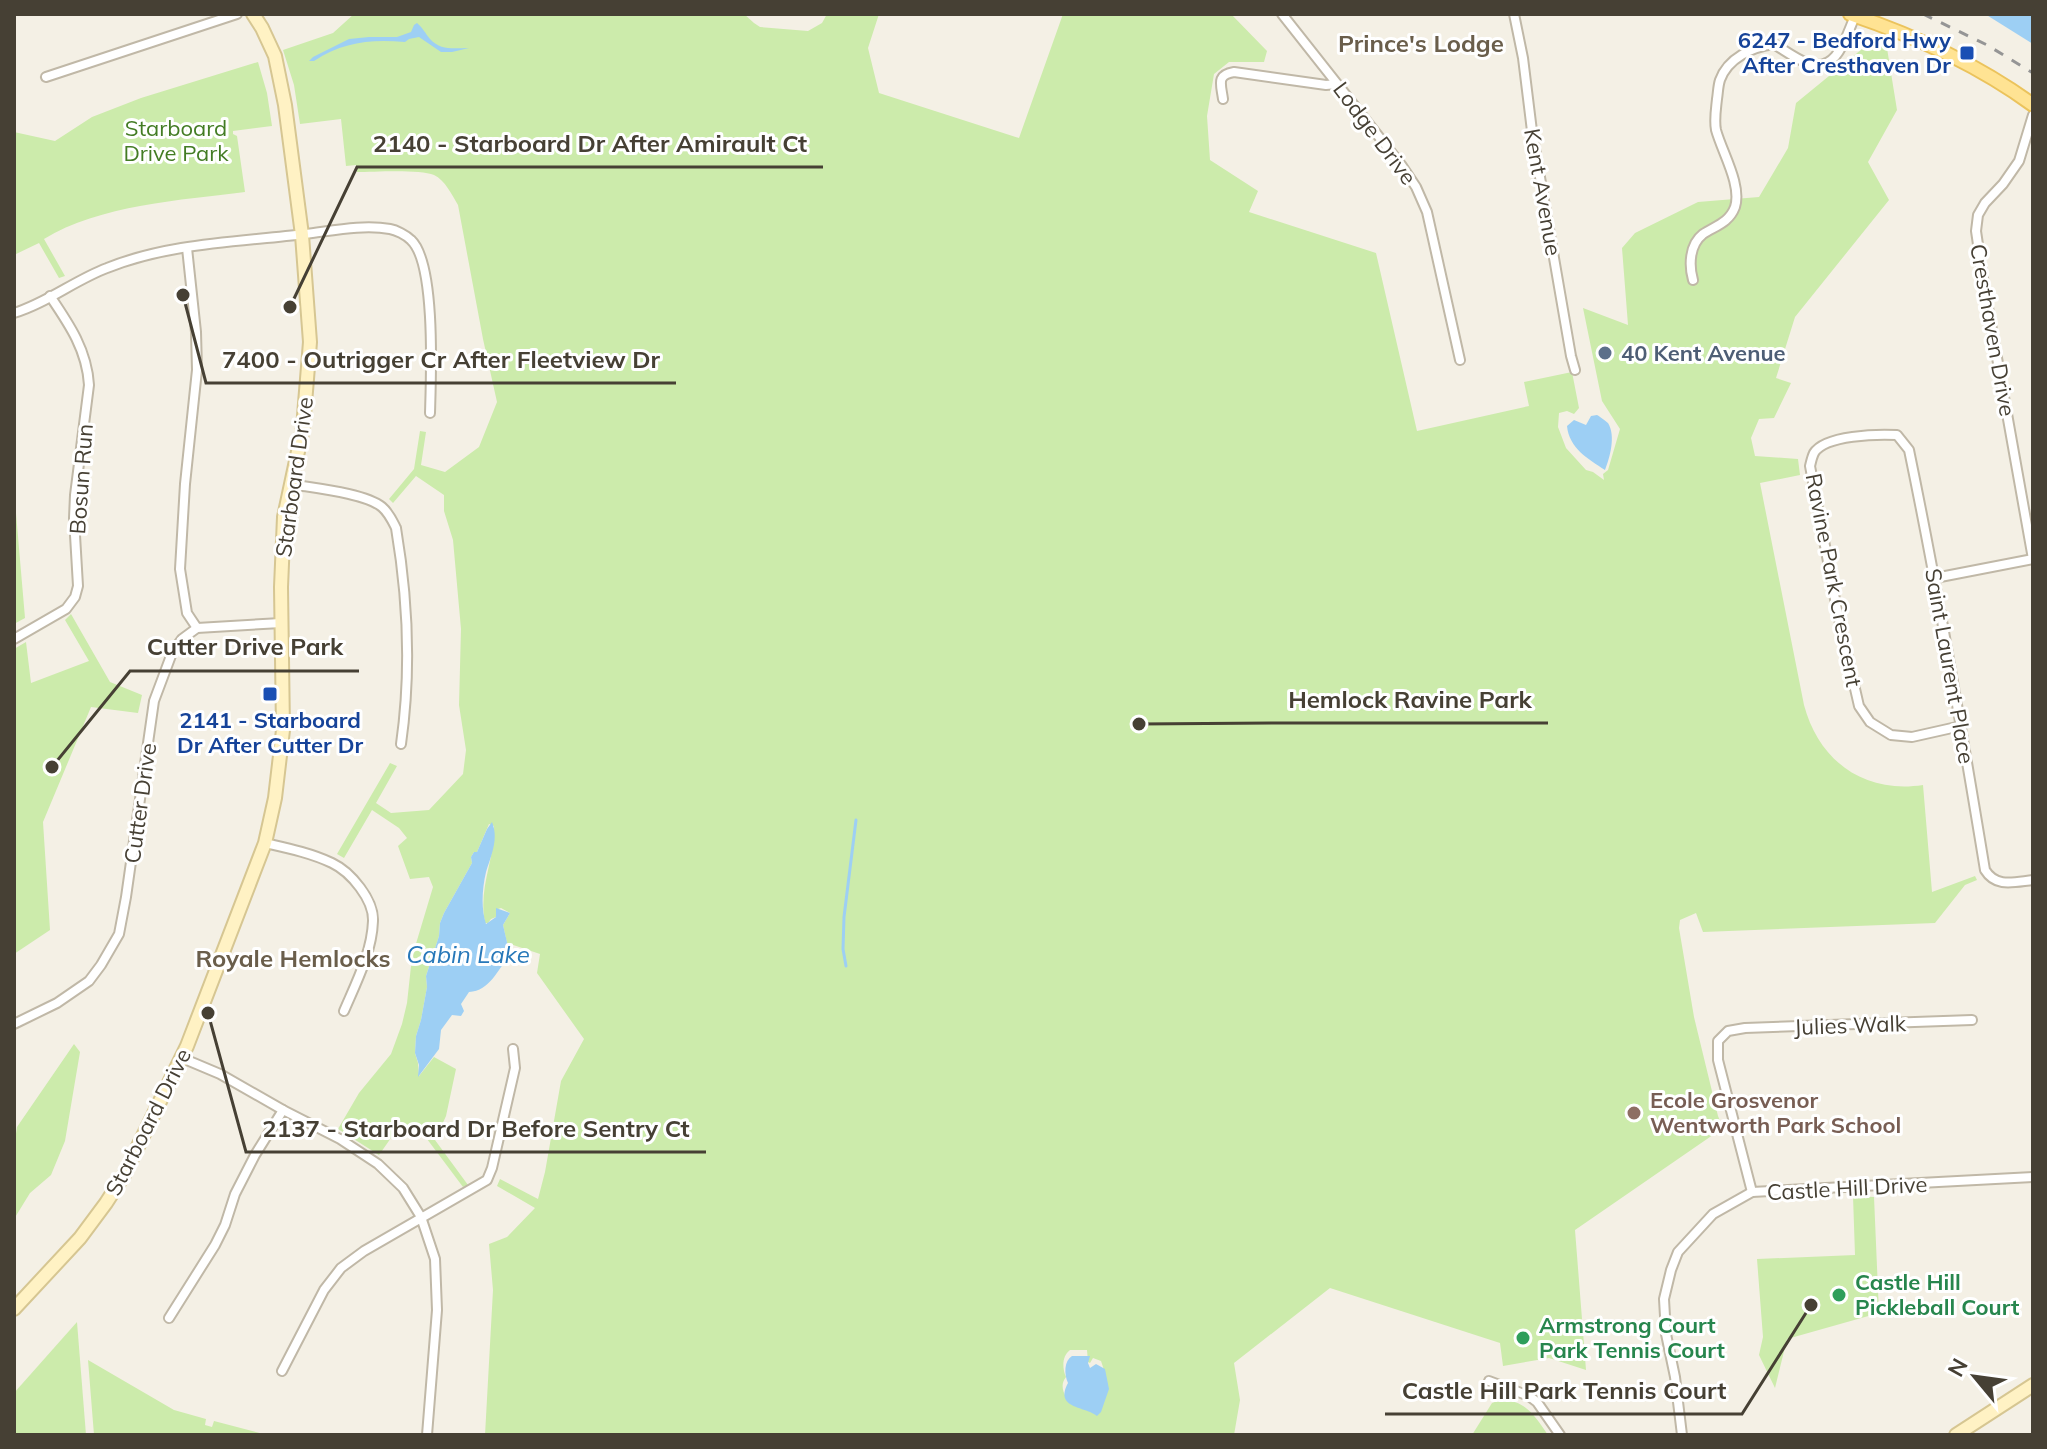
<svg xmlns="http://www.w3.org/2000/svg" width="2047" height="1449" viewBox="0 0 2047 1449" font-family="Mulish,sans-serif">
<style>
.green{fill:#ccebab;fill-rule:evenodd}
.water{fill:#9dcff4}
.lines{fill:none;stroke-linecap:round;stroke-linejoin:round}
.stream{stroke:#9dcff4;stroke-width:3}
.street-casing{stroke:#c0b8a7;stroke-width:12}
.secondary-casing{stroke:#d6c692;stroke-width:16}
.primary-casing{stroke:#ebc35c;stroke-width:16}
.street{stroke:#fff;stroke-width:8}
.secondary{stroke:#fff2c4;stroke-width:12}
.primary{stroke:#ffe393;stroke-width:12}
.rail{stroke:#959595;stroke-width:3;stroke-dasharray:10 10;stroke-linecap:butt}
.transit-dot{fill:#1a4fb4;stroke:#fff;stroke-width:3}
.service-dot{fill:#5c6f8a;stroke:#fff;stroke-width:3}
.education-dot{fill:#8d6e63;stroke:#fff;stroke-width:3}
.leisure-dot{fill:#2e9e5b;stroke:#fff;stroke-width:3}
.labels{text-anchor:middle;stroke-width:6;stroke-linejoin:round;paint-order:stroke}
.transit-label{font-size:22px;font-weight:bold;fill:#164399;stroke:#fff;text-anchor:end}
.park-label{font-size:22px;fill:#437c24;stroke:#fff}
.street-label{font-size:22px;fill:#464034;stroke:#fff}
.service-label{font-size:22px;font-weight:bold;fill:#4e5e75;stroke:#fff;text-anchor:start}
.education-label{font-size:22px;font-weight:bold;fill:#785e54;stroke:#fff;text-anchor:start}
.leisure-label{font-size:22px;font-weight:bold;fill:#27864d;stroke:#fff;text-anchor:start}
.neighbourhood-label{font-size:24px;font-weight:bold;fill:#6a5e4b;stroke:#fff}
.water-label{font-size:24px;font-style:italic;fill:#2778b9;stroke:#fff}
.leader{fill:none;stroke:#464034;stroke-width:3}
.callout-dot{fill:#464034;stroke:#fff;stroke-width:3}
.callout-label{font-size:24px;text-anchor:middle;font-weight:bold;fill:#464034;stroke:#fff;stroke-width:6;stroke-linejoin:round;paint-order:stroke}
</style>
<rect width="100%" height="100%" fill="#f4f0e5"/>
<g class="green">
<path d="M354,14H744L754,23L760,27L808,31L822,23L827,14H879L868,48L879,93L1019,138L1063,14H1231L1267,51L1264,62H1229L1214,74L1207,116L1210,160L1258,191L1249,212L1376,253L1417,431L1529,406L1524,382L1572,372L1579,408L1574,414L1567,411L1559,413L1558,427L1566,448L1586,470L1593,472L1604,480L1603,474L1608,470L1620,429L1602,401L1583,308L1628,325L1622,248L1635,233L1698,202L1759,197L1788,148L1796,103L1862,49L1868,35L1886,42L1897,110L1868,162L1889,200L1795,317L1776,378L1791,383L1774,418L1759,419L1751,438L1755,456L1798,459L1800,475L1760,483L1804,705C1819,761 1864,794 1923,785L1932,892L1975,876L1977,880L1965,885L1935,923L1703,932L1696,913L1680,920L1679,928L1694,1017L1718,1116L1723,1128L1575,1230L1586,1370L1549,1358L1503,1366L1500,1343L1330,1288L1234,1363L1240,1400L1234,1435H485L493,1290L489,1244L507,1237L535,1208L497,1186L500,1179L538,1199L545,1172L561,1081L584,1039L537,973L540,954L507,943L503,925L510,913L501,908L498,909L496,917L491,919L488,923H485C478,887 495,860 494,826L489,824L477,852H474L471,857L472,863L444,913L440,923L439,936L426,976L427,987L421,1020L416,1036L415,1053L418,1063L419,1076L434,1057L456,1069L446,1116L435,1140L468,1185L463,1187L427,1139L398,1128L379,1155L338,1129L359,1093L391,1054L402,1024L407,1003L412,957L433,887L429,877L410,879L398,846L407,838L399,828L372,810L344,858L337,854L390,763L397,766L376,803L391,813L429,810L463,774L466,750L459,705L461,629L453,540L444,511V495L416,476L393,503L389,499L414,469L420,431L426,432L421,465L445,472L479,447L497,402L483,339L458,205C452,195 445,180 434,175C420,169 374,172 357,172L356,165L346,166L341,119L300,124L294,85L283,50L333,33ZM1070,1350H1087L1088,1362L1090,1363L1093,1358L1101,1361L1106,1376L1066,1397C1062,1390 1061,1383 1066,1377C1062,1368 1062,1356 1070,1350Z"/>
<path d="M258,62L267,93L272,126L233,131V134L237,136L245,192C182,200 99,205 44,239L65,276L59,278L39,243L14,255V132L55,141L92,117L141,98Z"/>
<polygon points="14,490 25,618 14,624"/>
<polygon points="71,614 110,682 142,695 138,713 91,707 43,822 50,930 14,954 14,649 26,642 31,683 89,661 65,620"/>
<polygon points="74,1044 80,1052 65,1141 51,1175 30,1193 14,1219 14,1147 17,1127"/>
<polygon points="1853,1196 1874,1197 1879,1313 1787,1339 1775,1388 1759,1355 1763,1337 1757,1259 1855,1255"/>
<polygon points="77,1322 86,1435 14,1435 14,1393"/>
<polygon points="88,1360 174,1410 206,1419 205,1425 212,1427 214,1421 267,1435 94,1435"/>
<path d="M1500,1400C1525,1399 1535,1416 1548,1435H1472L1492,1403Z"/>
</g>
<g class="water">
<polygon points="1985,14 2033,14 2033,44"/>
<path d="M417,23C423,28 425,33 430,39C441,51 454,48 469,48L452,52H441L419,37L409,39L405,42C370,39 343,42 314,61H309L313,57L349,39L369,37H397L411,32L414,25Z"/>
<path d="M1597,415C1599,416 1607,422 1608,423C1616,436 1610,457 1605,470C1588,459 1569,448 1567,426L1574,420L1586,425L1591,416Z"/>
<path d="M492,822C499,839 491,856 486,872C482,889 481,909 486,924L496,917V908L510,913L503,925L510,955C498,969 490,991 469,992L461,1004L464,1011L461,1016L452,1015L441,1030L439,1049L418,1077L419,1065L415,1053L416,1036L421,1020L427,987L426,976L439,936L440,923L444,913L472,863L471,857L474,852H477L487,829Z"/>
<path d="M1072,1356H1090L1088,1363L1090,1368L1096,1364L1105,1369L1109,1389L1101,1412L1097,1416C1085,1406 1054,1409 1068,1383C1064,1374 1064,1361 1072,1356Z"/>
</g>
<g class="lines">
<polyline class="stream" points="846,966 843,949 844,917 856,820"/>
<defs>
<g id="street">
<polyline points="1282,14 1402,166 1416,187 1427,212 1460,360"/>
<polyline points="1514,14 1523,58 1532,131 1571,356 1575,370"/>
<polyline points="46,77 237,14"/>
<path d="M1223,99C1221,84 1216,75 1234,72L1326,85L1337,84"/>
<polyline points="2033,115 2019,161 2003,184 1985,203 1978,215 1976,231 1984,285 2033,559"/>
<polyline points="187,248 196,332 197,370 185,484 180,569 187,613 197,628"/>
<path d="M1693,280C1689,266 1689,245 1703,234C1715,226 1729,223 1735,207C1742,185 1722,152 1716,130C1714,120 1716,109 1717,99C1718,93 1718,86 1720,80C1728,58 1752,47 1774,44C1784,50 1796,59 1807,63C1837,75 1846,36 1855,16"/>
<path d="M14,313C47,303 75,280 107,268C169,243 239,242 305,234C331,231 363,224 390,229C396,230 406,235 411,240C436,263 431,377 430,413"/>
<path d="M290,484C313,488 365,493 382,507C389,513 392,520 396,528C408,599 411,674 401,744"/>
<polyline points="1935,578 2033,559"/>
<path d="M14,639L66,609L75,597L78,586L74,518L75,495L89,385C87,350 69,324 50,296"/>
<path d="M1961,726L1912,737L1891,735L1870,722L1859,706L1838,615L1810,466C1811,462 1812,457 1814,453C1825,435 1878,434 1897,435L1909,450C1938,590 1962,730 1985,870C1996,888 2014,882 2033,880"/>
<path d="M265,843C287,848 311,853 332,863C351,872 374,900 373,921C372,952 356,983 344,1011"/>
<polyline points="14,1024 57,1003 89,981 101,965 119,934 126,897 154,701 172,653 182,639 197,628 281,623"/>
<polyline points="182,1058 220,1074 283,1110 340,1139 378,1164 403,1188 421,1217 435,1259 437,1310 427,1435"/>
<polyline points="1752,1192 1718,1060 1718,1041 1728,1031 1745,1028 1972,1020"/>
<polyline points="169,1318 215,1245 225,1225 235,1194 255,1155 283,1110"/>
<polyline points="282,1371 324,1290 341,1268 364,1251 487,1180 492,1168 515,1068 513,1049"/>
<polyline points="1489,1381 1529,1396 1537,1402 1560,1435"/>
<polyline points="1682,1435 1675,1377 1666,1334 1664,1299 1671,1270 1678,1252 1713,1214 1752,1192 2033,1177"/>
</g>
<g id="secondary">
<polyline points="14,1309 80,1238 106,1203 124,1175 187,1046 265,843 275,798 283,730 281,587 284,517 303,428 310,342 302,235 285,105 275,56 262,28 253,14"/>
<polyline points="1956,1435 2033,1385"/>
</g>
<path id="primary" d="M1850,14C1915,36 1977,64 2033,105"/>
</defs>
<use href="#street" class="street-casing"/>
<use href="#secondary" class="secondary-casing"/>
<use href="#primary" class="primary-casing"/>
<use href="#street" class="street"/>
<use href="#secondary" class="secondary"/>
<use href="#primary" class="primary"/>
<polyline class="rail" points="1923,14 1987,45 2033,73"/>
</g>
<g class="transit-dot">
<rect x="1959" y="45" width="16" height="16" rx="4"/>
<rect x="262" y="686" width="16" height="16" rx="4"/>
</g>
<circle class="service-dot" cx="1605" cy="353" r="8"/>
<circle class="education-dot" cx="1634" cy="1113" r="8"/>
<g class="leisure-dot">
<circle cx="1839" cy="1295" r="8"/>
<circle cx="1523" cy="1338" r="8"/>
</g>
<g class="labels">
<g class="transit-label">
<text x="1951" y="48">6247 - Bedford Hwy<tspan x="1951" dy="25">After Cresthaven Dr</tspan></text>
<text x="270" y="728" text-anchor="middle">2141 - Starboard<tspan x="270" dy="25">Dr After Cutter Dr</tspan></text>
</g>
<g class="park-label">
<text x="176" y="136">Starboard<tspan x="176" dy="25">Drive Park</tspan></text>
</g>
<g class="street-label">
<text transform="translate(1375 133) rotate(53)" y="8">Lodge Drive</text>
<text transform="translate(1543 192) rotate(80)" y="8">Kent Avenue</text>
<text transform="translate(1993 330) rotate(80)" y="8">Cresthaven Drive</text>
<text transform="translate(294 477) rotate(-82)" y="8">Starboard Drive</text>
<text transform="translate(81 479) rotate(-86)" y="8">Bosun Run</text>
<text transform="translate(1834 580) rotate(79)" y="8">Ravine Park Crescent</text>
<text transform="translate(1950 666) rotate(80)" y="8">Saint Laurent Place</text>
<text transform="translate(140 803) rotate(-82)" y="8">Cutter Drive</text>
<text transform="translate(1850 1025) rotate(-2)" y="8">Julies Walk</text>
<text transform="translate(148 1122) rotate(-63)" y="8">Starboard Drive</text>
<text transform="translate(1847 1188) rotate(-3)" y="8">Castle Hill Drive</text>
</g>
<g class="service-label">
<text x="1621" y="361">40 Kent Avenue</text>
</g>
<g class="education-label">
<text x="1650" y="1108">Ecole Grosvenor<tspan x="1650" dy="25">Wentworth Park School</tspan></text>
</g>
<g class="leisure-label">
<text x="1855" y="1290">Castle Hill<tspan x="1855" dy="25">Pickleball Court</tspan></text>
<text x="1539" y="1333">Armstrong Court<tspan x="1539" dy="25">Park Tennis Court</tspan></text>
</g>
<g class="neighbourhood-label">
<text x="1421" y="52">Prince's Lodge</text>
<text x="293" y="967">Royale Hemlocks</text>
</g>
<g class="water-label">
<text x="468" y="963">Cabin Lake</text>
</g>
</g>
<path class="leader" d="M290 307L357 167H823M183 295L206 383H676M52 767L130 671H359M1139 724L1272 723H1548M208 1013L246 1152H706M1811 1305L1742 1414H1385"/>
<g class="callout-dot">
<circle cx="290" cy="307" r="8"/>
<circle cx="183" cy="295" r="8"/>
<circle cx="52" cy="767" r="8"/>
<circle cx="1139" cy="724" r="8"/>
<circle cx="208" cy="1013" r="8"/>
<circle cx="1811" cy="1305" r="8"/>
</g>
<g class="callout-label">
<text x="590" y="152">2140 - Starboard Dr After Amirault Ct</text>
<text x="441" y="368">7400 - Outrigger Cr After Fleetview Dr</text>
<text x="245" y="655">Cutter Drive Park</text>
<text x="1410" y="708">Hemlock Ravine Park</text>
<text x="476" y="1137">2137 - Starboard Dr Before Sentry Ct</text>
<text x="1564" y="1399">Castle Hill Park Tennis Court</text>
</g>
<rect width="2047" height="1449" fill="none" stroke="#464034" stroke-width="32"/>
<g transform="translate(1975 1377) rotate(299)" stroke="#ffffff" stroke-width="6" paint-order="stroke">
<path d="M0-6L14 30L0 20L-14 30Z" fill="#464034"/>
<text y="-12" font-size="22" font-weight="bold" text-anchor="middle" fill="#464034">N</text>
</g>
</svg>
